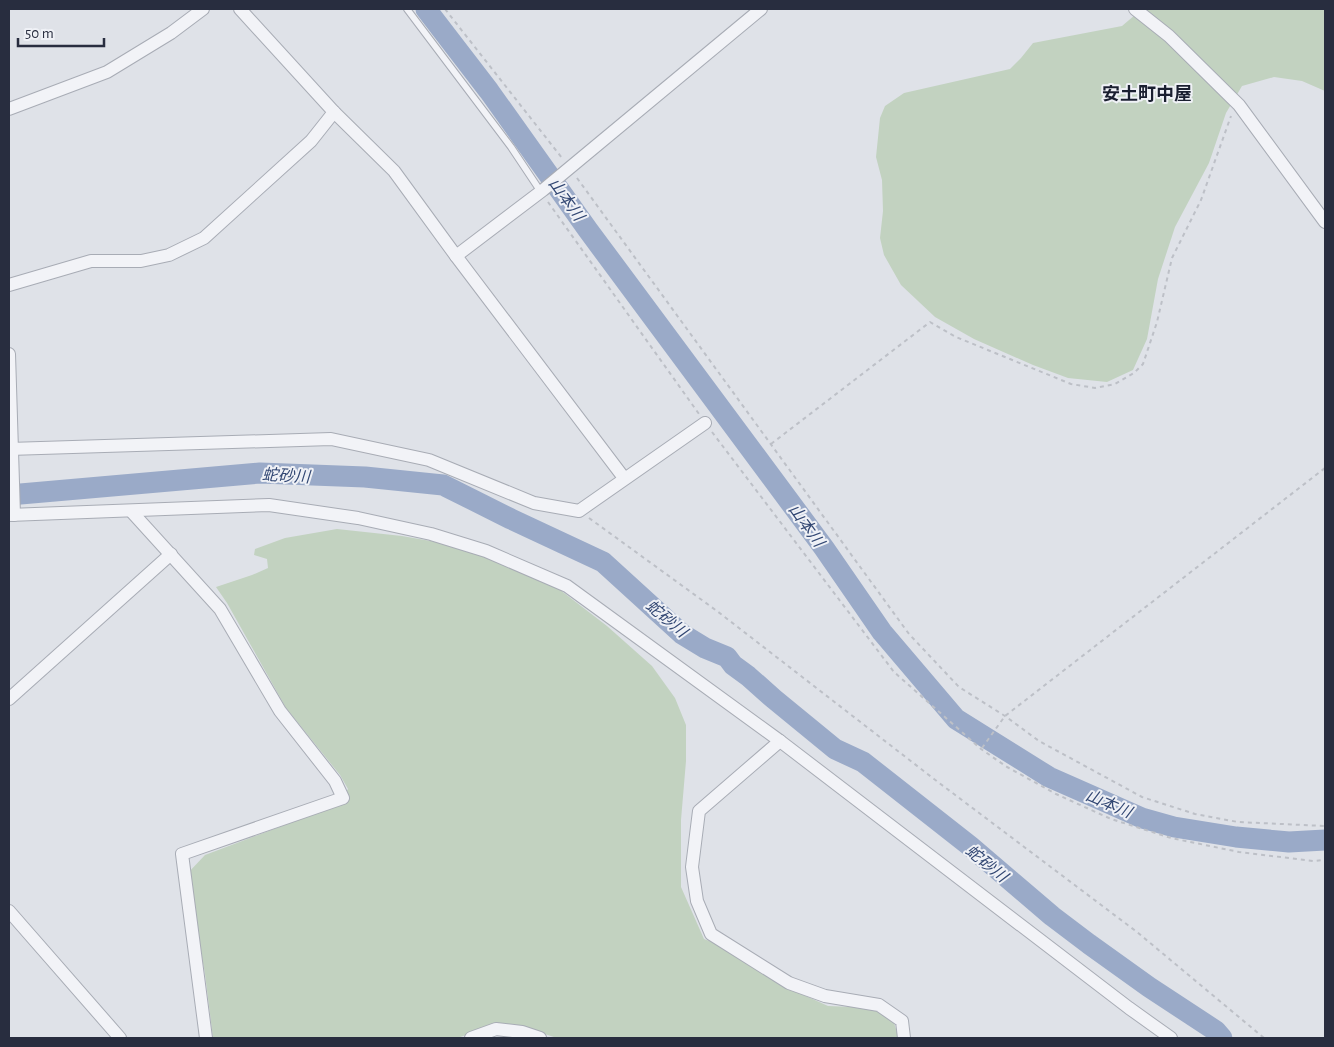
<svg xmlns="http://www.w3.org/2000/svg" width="1334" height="1047" viewBox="0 0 1334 1047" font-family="'Alegreya Sans','Noto Sans JP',sans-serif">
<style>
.green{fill:#c2d2c0}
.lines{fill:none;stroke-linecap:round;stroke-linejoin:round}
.river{stroke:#9aaac8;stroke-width:21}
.service-casing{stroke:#a8acb5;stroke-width:8}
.minor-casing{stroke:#a8acb5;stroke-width:14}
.path{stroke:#bdc0c7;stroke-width:2;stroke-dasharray:4 4;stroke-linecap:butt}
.service{stroke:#f2f3f7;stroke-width:6}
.minor{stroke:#f2f3f7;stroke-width:12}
.labels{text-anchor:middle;stroke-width:4;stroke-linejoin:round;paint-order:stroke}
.water-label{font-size:16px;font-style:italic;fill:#324773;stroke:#eff1f6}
.quarter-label{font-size:18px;font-weight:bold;fill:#1a1f30;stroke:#eff1f6}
</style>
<rect width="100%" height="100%" fill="#dfe2e8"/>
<g class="green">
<polygon points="1142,9 1325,9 1325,91 1302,81 1274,77 1242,86 1226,113 1209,163 1175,227 1158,279 1147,339 1133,370 1107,382 1068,378 1033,365 974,339 935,317 901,285 884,255 880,238 883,211 882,180 876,157 880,118 885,106 904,93 1010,69 1021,58 1033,43 1122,26"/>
<polygon points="337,529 402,536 488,551 555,586 607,626 652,666 675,698 686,725 686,761 681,820 681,887 704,939 732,950 784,986 828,1006 878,1008 893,1020 899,1038 557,1038 523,1027 500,1024 457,1038 213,1038 205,974 187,874 205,855 335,806 348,789 340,775 286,708 227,603 216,587 252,575 268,568 267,559 254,555 255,549 285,538"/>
</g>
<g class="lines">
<g class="river">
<polyline points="426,9 489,91 588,230 824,548 882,632 956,719 1049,777 1142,818 1174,827 1236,837 1289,842 1325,840"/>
<polyline points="9,495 260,473 365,477 443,485 511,519 603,562 682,634 705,648 727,657 733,665 748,676 774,699 835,749 863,762 970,846 1052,916 1089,944 1149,987 1216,1031 1222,1038"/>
</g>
<defs>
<polyline id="service" points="407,9 511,147 541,192"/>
<g id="minor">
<polyline points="240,9 334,112 394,171 456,256 624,478"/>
<polyline points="1135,9 1169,36 1239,105 1325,222"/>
<polyline points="9,109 107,72 171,33 203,9"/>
<polyline points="456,256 543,190 761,9"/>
<polyline points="9,285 91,261 141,261 169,255 204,238 311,141 334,112"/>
<polyline points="9,354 14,515"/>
<polyline points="9,449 331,439 429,460 534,503 579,511 705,423"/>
<polyline points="131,511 220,609 280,711 335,781 343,798 182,854 206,1038"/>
<polyline points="9,515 269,505 358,518 431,534 486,551 567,586 780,741 1129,1008 1171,1038"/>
<polyline points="9,699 171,554"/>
<polyline points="780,741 699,811 692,867 697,901 711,934 789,983 825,996 879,1005 902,1021 904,1038"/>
<polyline points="9,911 120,1038"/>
<polyline points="471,1038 496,1029 522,1032 540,1038"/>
</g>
</defs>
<use href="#service" class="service-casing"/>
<use href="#minor" class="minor-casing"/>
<g class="path">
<polyline points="445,9 562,158"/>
<polyline points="577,178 909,634 959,687 1005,716 1039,741 1142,797 1195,814 1238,822 1325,826"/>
<polyline points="548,202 699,414"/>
<polyline points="712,432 894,672 981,749 1007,767 1056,794 1111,819 1171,838 1239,852 1313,861 1325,860"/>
<polyline points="771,444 930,322 956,337 1071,384 1095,388 1115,384 1134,373 1143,364 1157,322 1172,258 1201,200 1231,116"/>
<polyline points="589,518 717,611 934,779 1137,932 1264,1038"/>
<polyline points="982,748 1005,716 1325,468"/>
</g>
<use href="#service" class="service"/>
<use href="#minor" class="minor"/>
</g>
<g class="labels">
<g class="water-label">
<text transform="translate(567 199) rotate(54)" y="6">山本川</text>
<text transform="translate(286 475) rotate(3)" y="6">蛇砂川</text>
<text transform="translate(807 525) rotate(54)" y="6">山本川</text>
<text transform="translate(667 618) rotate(40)" y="6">蛇砂川</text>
<text transform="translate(1109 803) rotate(23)" y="6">山本川</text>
<text transform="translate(987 863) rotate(39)" y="6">蛇砂川</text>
</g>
<g class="quarter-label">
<text x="1147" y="100">安土町中屋</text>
</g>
</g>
<rect width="1334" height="1047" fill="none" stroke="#282d3f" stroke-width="20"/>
<path d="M18 38v8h86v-8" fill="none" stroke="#282d3f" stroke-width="2.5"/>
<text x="25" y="38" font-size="15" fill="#282d3f" stroke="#eff1f6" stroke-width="4" paint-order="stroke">50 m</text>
</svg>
